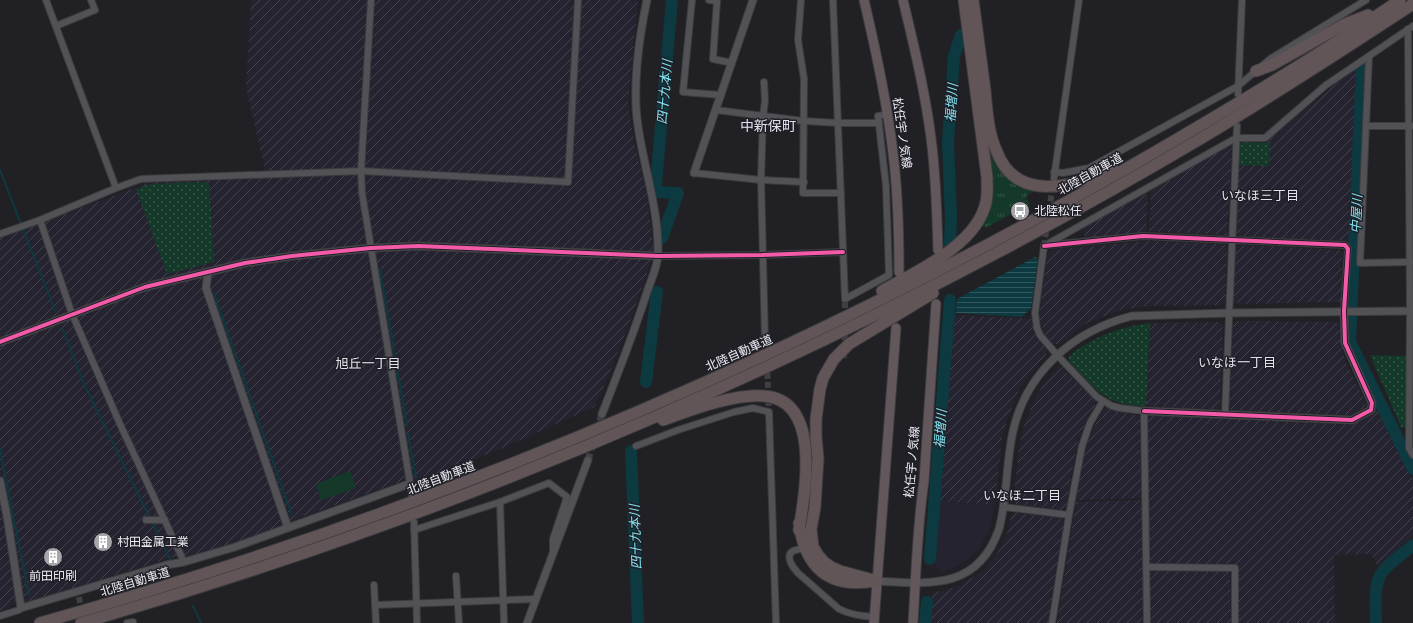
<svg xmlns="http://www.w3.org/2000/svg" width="1413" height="623" viewBox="0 0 1413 623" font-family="Ubuntu,'Noto Sans JP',sans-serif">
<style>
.built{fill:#24232f}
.industrial{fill:url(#industrial-furrows)}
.grass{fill:url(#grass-tufts)}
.park{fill:url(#park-dots)}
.garden{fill:#143929}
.water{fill:url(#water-rules)}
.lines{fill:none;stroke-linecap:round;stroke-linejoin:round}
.stream{stroke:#0c3a40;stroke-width:2}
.river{stroke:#0c3a40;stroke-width:12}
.minor-tunnel{stroke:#404044;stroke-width:6;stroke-dasharray:6 3;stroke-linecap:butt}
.tertiary-tunnel{stroke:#404044;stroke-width:7;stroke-dasharray:7 3.5;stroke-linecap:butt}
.minor-casing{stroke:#3c3c3f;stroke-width:8}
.tertiary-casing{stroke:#3c3c3f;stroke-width:9}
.primary-casing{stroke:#3c3c3f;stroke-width:11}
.motorway-casing{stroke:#3c3c3f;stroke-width:13}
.minor{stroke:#525155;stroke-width:6}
.tertiary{stroke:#525155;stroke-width:7}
.primary{stroke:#62585c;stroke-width:9}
.motorway{stroke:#625558;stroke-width:11}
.cycleway-casing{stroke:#201f27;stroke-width:6}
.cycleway{stroke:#f35aa7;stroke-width:4}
.labels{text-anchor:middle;stroke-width:3;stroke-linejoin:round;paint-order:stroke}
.street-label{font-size:12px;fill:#eeedf3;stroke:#201f27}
.poi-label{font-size:12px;fill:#eeedf3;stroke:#201f27;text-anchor:start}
.water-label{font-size:13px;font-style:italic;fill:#80e3f1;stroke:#201f27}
.neighbourhood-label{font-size:13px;fill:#e2e2ed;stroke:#201f27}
.quarter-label{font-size:14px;fill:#e2e2ed;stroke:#201f27}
</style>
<defs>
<pattern id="industrial-furrows" width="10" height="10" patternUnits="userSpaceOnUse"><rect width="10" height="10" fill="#24232f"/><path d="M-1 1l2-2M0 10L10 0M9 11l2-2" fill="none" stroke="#44434e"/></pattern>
<pattern id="grass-tufts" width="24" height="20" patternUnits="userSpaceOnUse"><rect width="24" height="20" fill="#143929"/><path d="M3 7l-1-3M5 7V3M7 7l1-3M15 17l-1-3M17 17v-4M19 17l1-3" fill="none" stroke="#365648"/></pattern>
<pattern id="park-dots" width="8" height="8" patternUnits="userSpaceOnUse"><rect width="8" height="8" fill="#143929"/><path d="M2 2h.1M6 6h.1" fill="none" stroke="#365648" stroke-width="1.8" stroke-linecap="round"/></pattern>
<pattern id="water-rules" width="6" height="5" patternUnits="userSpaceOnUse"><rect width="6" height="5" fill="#0c3a40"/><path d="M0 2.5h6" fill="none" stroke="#30575c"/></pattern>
</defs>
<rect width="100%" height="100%" fill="#212125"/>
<polygon class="built" points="939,501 995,505 990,528 980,547 966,561 946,571 942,572 935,565"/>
<g class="industrial">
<polygon points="251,0 638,0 628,104 635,146 646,190 654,253 628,327 602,391 594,407 498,450 423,479 398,483 298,518 282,528 189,558 174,557 34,600 13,603 8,609 0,611 0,238 148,183 223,179 267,178 246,87"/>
<polygon points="1357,66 1350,241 1240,237 1236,233 1239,145 1243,142 1266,143"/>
<polygon points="1232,143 1227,235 1149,231 1151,191"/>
<polygon points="1148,193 1146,232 1085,239 1083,227"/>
<polygon points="1147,241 1223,244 1227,247 1225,302 1221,305 1146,306 1120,310 1087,323 1058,344 1052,344 1044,333 1040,318 1040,309 1048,253 1052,250"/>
<polygon points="1239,245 1339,250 1342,253 1341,300 1338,302 1239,304 1232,301 1235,247"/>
<polygon points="953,315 1032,319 1035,334 1046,348 1046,355 1028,375 1020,387 1008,417 1002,437 995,505 939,501"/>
<polygon points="1236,321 1336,322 1339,324 1342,347 1345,361 1366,403 1365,407 1351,415 1231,410 1229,407 1233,325"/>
<polygon points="1219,322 1223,325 1220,406 1217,410 1146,406 1150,323"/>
<polygon points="1058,367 1062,367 1095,401 1095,406 1086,422 1078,442 1075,455 1066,507 1063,510 1016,504 1013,501 1019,448 1024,425 1032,405 1041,388"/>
<polygon points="1108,408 1121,412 1136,415 1140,419 1141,498 1076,500 1082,464 1087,444 1100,414 1104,409"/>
<polygon points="1377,410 1413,479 1413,535 1378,567 1371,554 1334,555 1335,623 1239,623 1239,565 1150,566 1147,418 1152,415 1352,425"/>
<polygon points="1142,500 1143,623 1057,623 1076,502"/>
<polygon points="1015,513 1060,518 1064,522 1048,623 930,623 932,595 935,592 946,590 963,584 979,573 987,567 1000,549 1008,531 1011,516"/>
<polygon points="1153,571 1230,572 1231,623 1149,623 1149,574"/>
</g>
<polygon class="grass" points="989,147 996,161 1036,191 1028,194 1026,198 1030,204 985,228 981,224 990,162"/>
<g class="park">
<polygon points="1270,139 1269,166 1239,165 1239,145 1243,142 1266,143"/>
<polygon points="202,182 209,183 214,262 167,274 136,189 151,184"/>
<path d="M1150,323L1146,406C1106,406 1095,389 1069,361V356C1093,337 1119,327 1150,323Z"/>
<polygon points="1370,355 1406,356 1406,428 1401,427"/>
</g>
<polygon class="garden" points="350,471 356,488 321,500 316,484"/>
<polygon class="water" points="1035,257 1038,259 1031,308 1022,317 956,313 957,299"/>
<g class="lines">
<g class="stream">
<polyline points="0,170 55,311"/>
<polyline points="380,269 407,425"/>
<polyline points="214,293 291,513"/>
<polyline points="63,330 84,384 170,559"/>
<polyline points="408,433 416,478"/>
<polyline points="0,449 29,595"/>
<polyline points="193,606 201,623"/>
</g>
<g class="river">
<polyline points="1362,65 1350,342 1413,469"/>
<polyline points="656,184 672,0"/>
<polyline points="657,192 678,193 662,238"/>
<polyline points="950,243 951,218 948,142 954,56 961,35"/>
<polyline points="646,382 657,292"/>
<polyline points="631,451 638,623"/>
<polyline points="930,559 950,300"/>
<polyline points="925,623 927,602"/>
<path d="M1376,623C1376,608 1373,588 1381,574C1388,563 1403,554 1413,545"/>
</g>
<g class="minor-tunnel">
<polyline points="1044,246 1053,184"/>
<polyline points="845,317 845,299"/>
<polyline points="765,339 766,355"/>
<polyline points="844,358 845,328"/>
<polyline points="767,364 769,412"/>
<polyline points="79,597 82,613"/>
</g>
<g class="tertiary-tunnel">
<polyline points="597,431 602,414"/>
<polyline points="588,460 594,441"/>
</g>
<defs>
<g id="minor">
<polyline points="46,0 116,188"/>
<polyline points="371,0 361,171 362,193 412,495"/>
<polyline points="692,0 683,92 721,95"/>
<polyline points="709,0 717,1 713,59 732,63"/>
<polyline points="801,0 798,40 804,79 803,193 841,193"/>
<polyline points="833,0 845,299 889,275 886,186 878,116 888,114"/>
<polyline points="56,26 95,10 91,0"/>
<polyline points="1408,29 1410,311 1409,448 1413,455"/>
<polyline points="764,82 765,101 763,116 761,180 765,339"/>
<polyline points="1238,94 1242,0"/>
<polyline points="716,110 804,121 838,123 879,123"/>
<polyline points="1366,126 1413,126"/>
<polyline points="1054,172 1063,173 1089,168 1238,86 1270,59 1366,0"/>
<polyline points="694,173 761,180 804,182"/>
<polyline points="1054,178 1079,0"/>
<polyline points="40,220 72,314 120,424 184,562"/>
<polyline points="0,234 40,220 116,188 141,179 361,171 568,182 578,0"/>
<polyline points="1048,245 1143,236 1345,245 1348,249 1344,311"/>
<polyline points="1044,246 1035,313 1037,328 1040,335 1057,355 1097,397 1112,406 1120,408 1144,411 1147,623"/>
<polyline points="1044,246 1236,138 1265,138 1326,85 1369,56"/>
<polyline points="658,256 762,255 843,252"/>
<polyline points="1411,262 1360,263 1369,56 1413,26"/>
<polyline points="1225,414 1237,126"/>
<polyline points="636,446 678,430 734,412 753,408 769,412 776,623"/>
<polyline points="500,502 504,623"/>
<polyline points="1003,507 1069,515 1082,446 1090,423 1103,401"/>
<polyline points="146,520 165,520"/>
<polyline points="414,522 417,623"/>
<polyline points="414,530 500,502 549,483 567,497 553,539 553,551"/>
<path d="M804,549C784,549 787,561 798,573L839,609C851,615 862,616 875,617"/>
<polyline points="1147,567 1235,568 1235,623"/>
<polyline points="456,576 459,623"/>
<polyline points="374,585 376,623"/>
<polyline points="375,605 536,599"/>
<polyline points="0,616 19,610 21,608"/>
<polyline points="127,623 133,622 133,623"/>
<polyline points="1052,623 1069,515"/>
</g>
<g id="tertiary">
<polyline points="694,173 753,0"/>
<polyline points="208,272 206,288 288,528"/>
<polyline points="0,342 145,287 245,263 292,256 371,248 418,246 658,256"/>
<polyline points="1144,411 1352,420 1371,410 1372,403 1345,343 1344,311"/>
<path d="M602,414C618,373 634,333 647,292C651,280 658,266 658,254C659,210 644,169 638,126C632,88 639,37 647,0"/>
<polyline points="0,481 7,516 21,608 166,565 184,562 235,547 409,484"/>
<path d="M877,581C930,584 978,590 999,529C1007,499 1006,467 1012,436C1024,374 1072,331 1132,316L1229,313L1413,311"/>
<polyline points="527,623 588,460"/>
</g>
<g id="primary">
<path d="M864,0C876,51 887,101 893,153C898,193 899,232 899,272"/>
<path d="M903,0C914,46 925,91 931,138C936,175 937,213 938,250"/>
<polyline points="874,623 896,328"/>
<path d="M913,623C916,576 917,528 924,481L936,304"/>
</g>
<g id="motorway">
<path d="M973,0C977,30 981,60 985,90C987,111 988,133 997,152C1017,204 1075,186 1113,169"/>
<polyline points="1256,71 1272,65 1345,24 1368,15"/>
<path d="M882,291C917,271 977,245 986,202C988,194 987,185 987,177L964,0"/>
<path d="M663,420C691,410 735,393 764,396C822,400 805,492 799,530"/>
<path d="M799,523C805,568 829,589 875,581"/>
<polyline points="877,581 840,571 831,567 824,562 818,555 813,547 811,529 815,507 818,458 816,437 816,419 820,389 823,378 834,359 849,344 933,293"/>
<path d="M40,623C423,515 791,361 1136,163C1226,111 1315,58 1400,0"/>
<path d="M81,623C472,511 850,346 1200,139C1272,96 1343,50 1413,4"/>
</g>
</defs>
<use href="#minor" class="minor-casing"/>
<use href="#tertiary" class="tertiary-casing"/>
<use href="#primary" class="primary-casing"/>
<use href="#motorway" class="motorway-casing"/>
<use href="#minor" class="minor"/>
<use href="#tertiary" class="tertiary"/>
<use href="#primary" class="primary"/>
<use href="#motorway" class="motorway"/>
<defs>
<g id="cycleway">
<polyline points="1044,246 1143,236 1345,245 1348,249 1344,311 1345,343 1372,403 1371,410 1352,420 1144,411"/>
<polyline points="0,342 145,287 245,263 292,256 371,248 418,246 658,256 762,255 843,252"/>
</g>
</defs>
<use href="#cycleway" class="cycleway-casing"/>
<use href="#cycleway" class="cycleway"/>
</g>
<defs>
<symbol id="bus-disc" viewBox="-11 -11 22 22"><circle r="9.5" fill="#a6a6ab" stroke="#201f27"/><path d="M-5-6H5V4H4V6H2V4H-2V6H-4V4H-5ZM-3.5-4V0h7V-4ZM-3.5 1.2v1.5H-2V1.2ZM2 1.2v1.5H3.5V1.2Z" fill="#fff"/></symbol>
<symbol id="building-disc" viewBox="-11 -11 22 22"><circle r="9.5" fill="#a6a6ab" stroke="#201f27"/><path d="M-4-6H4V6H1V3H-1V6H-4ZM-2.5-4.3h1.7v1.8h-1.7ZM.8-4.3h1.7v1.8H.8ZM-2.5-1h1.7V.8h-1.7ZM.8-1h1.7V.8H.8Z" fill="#fff"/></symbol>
</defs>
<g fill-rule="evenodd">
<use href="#bus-disc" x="1009" y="200" width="22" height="22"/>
<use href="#building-disc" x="92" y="531" width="22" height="22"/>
<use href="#building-disc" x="42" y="546" width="22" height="22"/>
</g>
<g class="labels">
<g class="street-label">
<text transform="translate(902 133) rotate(82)" y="4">松任宇ノ気線</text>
<text transform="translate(1090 174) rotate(-29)" y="4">北陸自動車道</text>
<text transform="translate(739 353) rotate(-24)" y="4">北陸自動車道</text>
<text transform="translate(912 462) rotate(-85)" y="4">松任宇ノ気線</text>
<text transform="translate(441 478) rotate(-21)" y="4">北陸自動車道</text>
<text transform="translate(135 582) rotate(-17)" y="4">北陸自動車道</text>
</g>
<g class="poi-label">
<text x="1034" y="215">北陸松任</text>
<text x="117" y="546">村田金属工業</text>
<text x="53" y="580" text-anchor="middle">前田印刷</text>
</g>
<g class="water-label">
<text transform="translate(664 92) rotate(-85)" y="5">四十九本川</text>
<text transform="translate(951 103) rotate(-86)" y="5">福増川</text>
<text transform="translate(1356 214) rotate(-87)" y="5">中屋川</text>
<text transform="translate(940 429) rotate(-86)" y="5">福増川</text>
<text transform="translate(635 537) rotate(-92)" y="5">四十九本川</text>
</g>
<g class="neighbourhood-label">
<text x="1260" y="200">いなほ三丁目</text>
<text x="1237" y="367">いなほ一丁目</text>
<text x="368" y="368">旭丘一丁目</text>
<text x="1022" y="500">いなほ二丁目</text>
</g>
<g class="quarter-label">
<text x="768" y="131">中新保町</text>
</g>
</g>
</svg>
